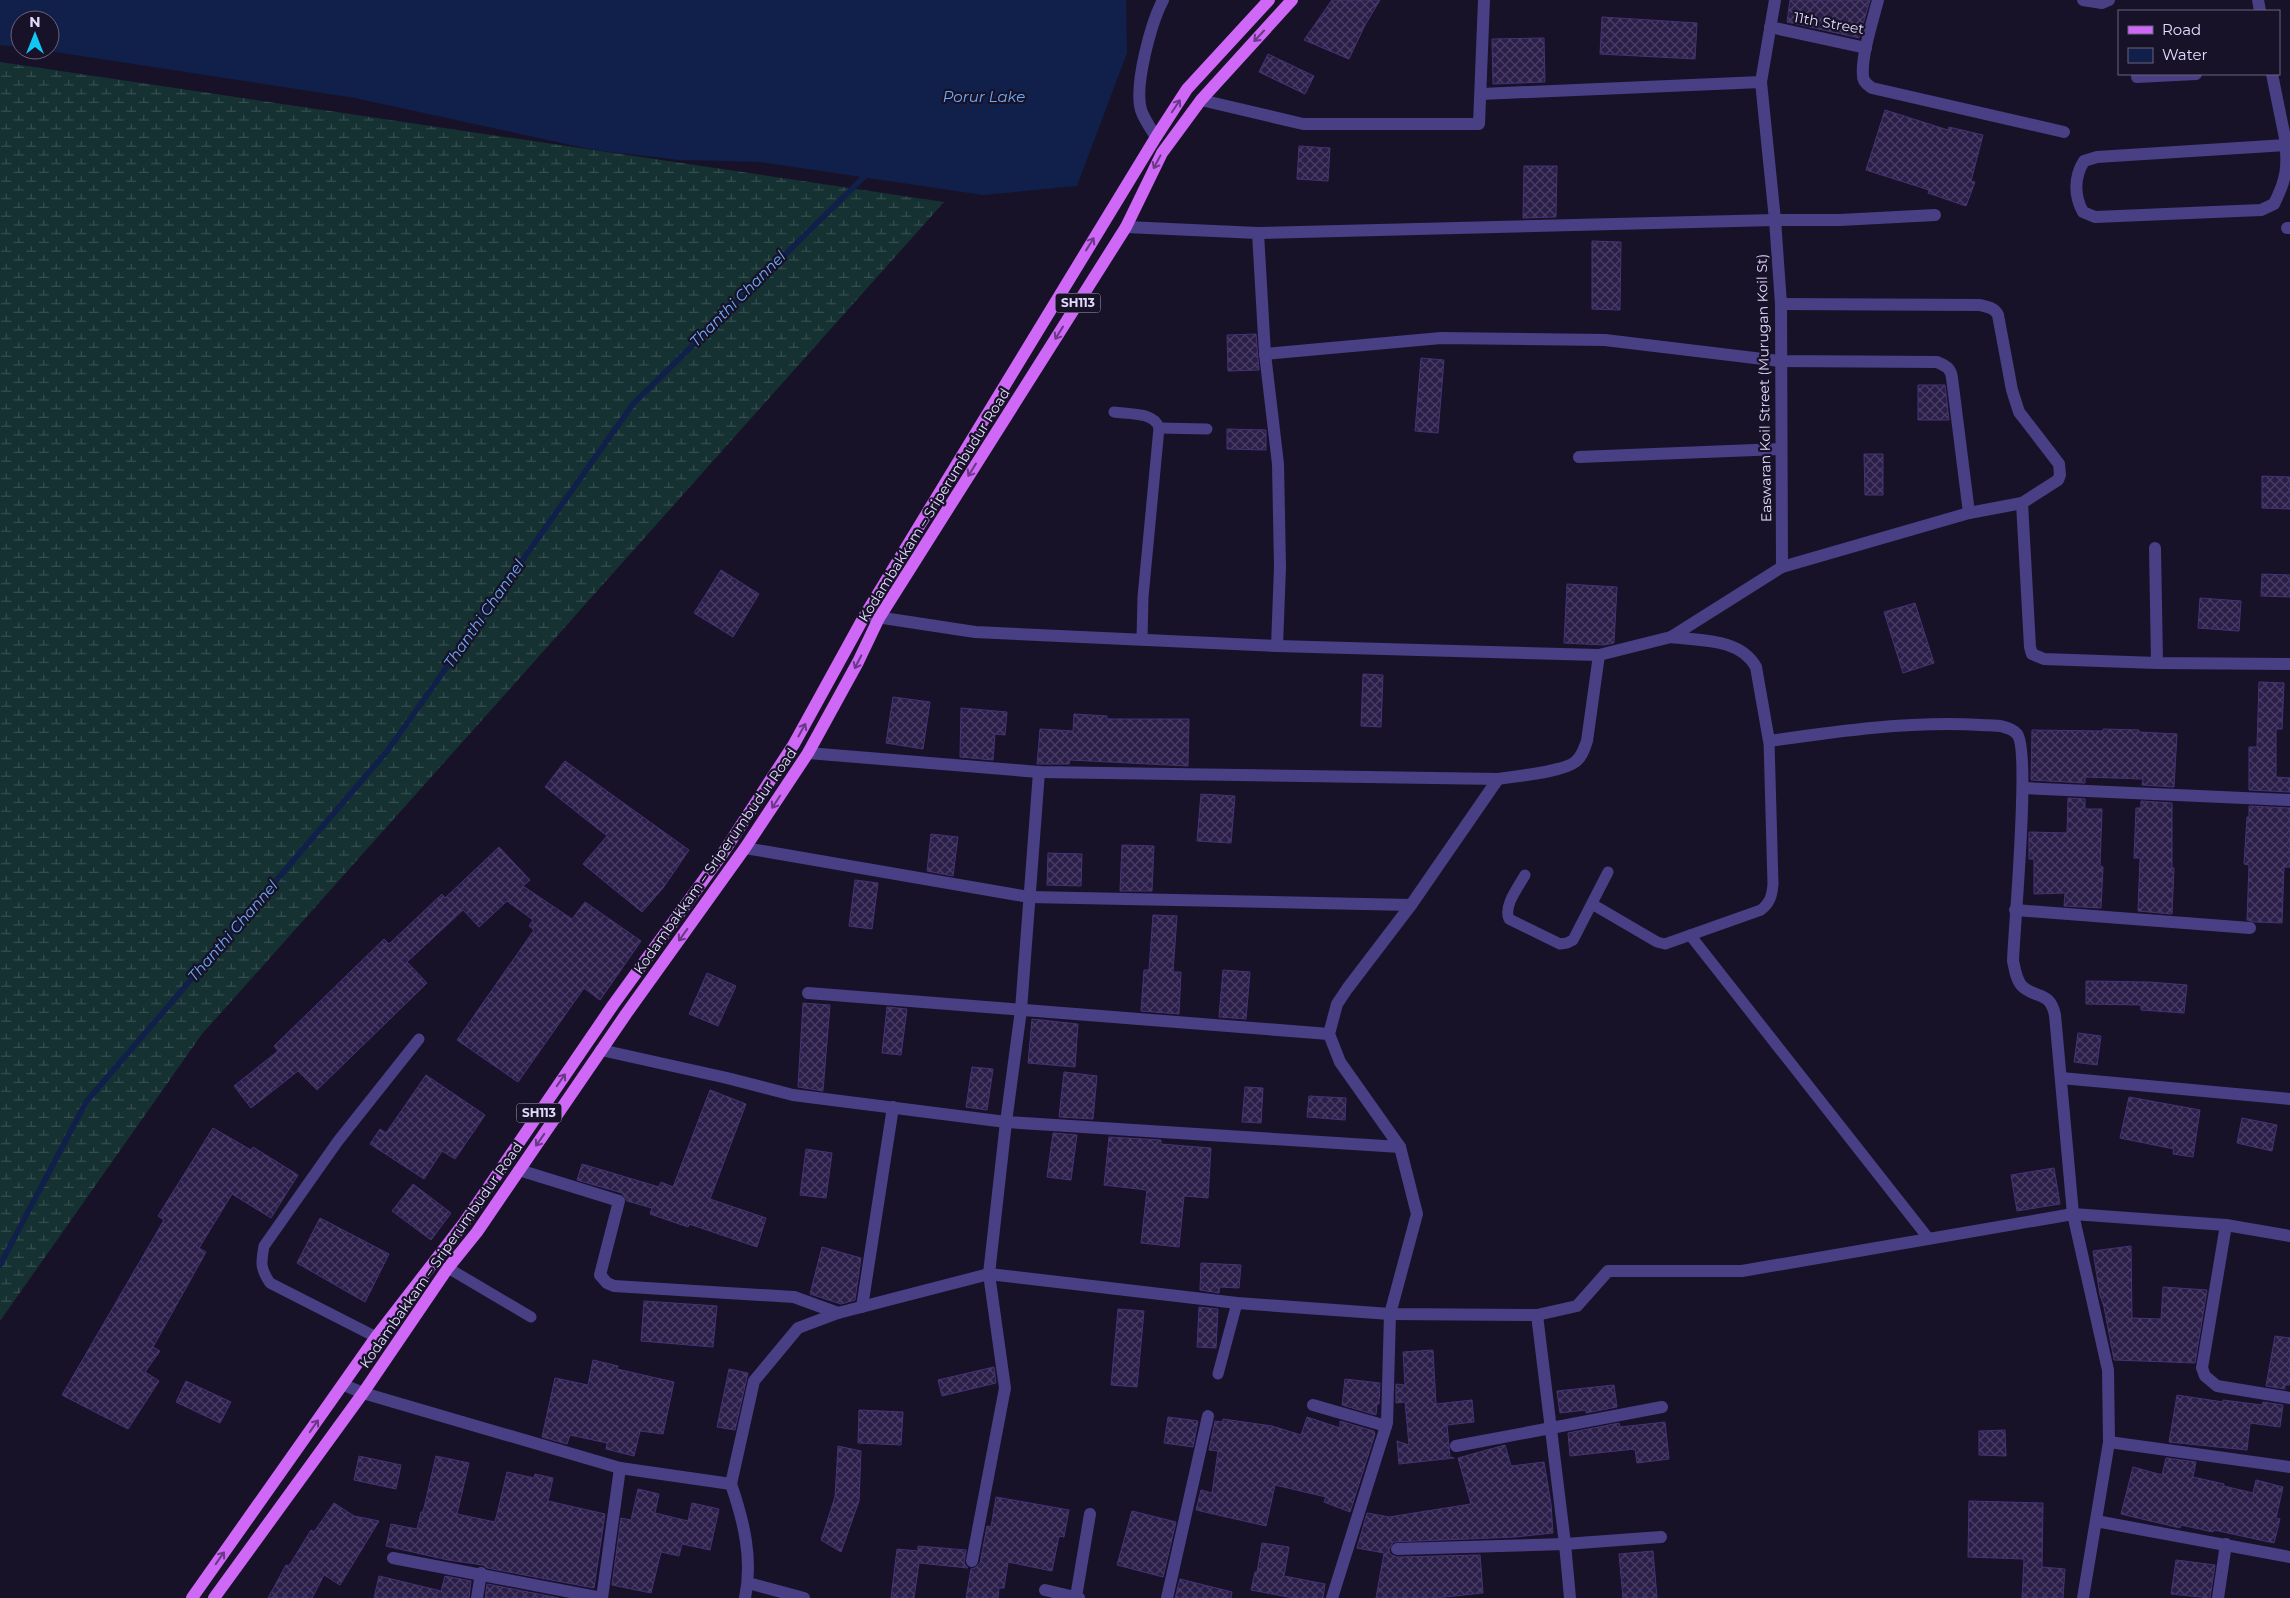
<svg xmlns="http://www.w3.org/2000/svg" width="2290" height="1598" viewBox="0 0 2290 1598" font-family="Montserrat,sans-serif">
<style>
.wetland{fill:url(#wetland-marsh)}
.water{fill:#10204a}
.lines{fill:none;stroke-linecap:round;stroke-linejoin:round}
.stream{stroke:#10204a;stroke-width:5.5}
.building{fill:url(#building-cross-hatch);stroke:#453274}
.service{stroke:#493f85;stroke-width:11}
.minor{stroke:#493f85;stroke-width:12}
.tertiary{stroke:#493f85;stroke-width:12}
.primary{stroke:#cf68f7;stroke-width:12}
.oneway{stroke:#6a3986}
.labels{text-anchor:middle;stroke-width:4.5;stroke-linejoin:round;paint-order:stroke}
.shield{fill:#181229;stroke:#a59fbd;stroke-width:1}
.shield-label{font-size:12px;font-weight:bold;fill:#e2dbfd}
.street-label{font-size:14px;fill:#e2dbfd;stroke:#181229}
.water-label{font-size:15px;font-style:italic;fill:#6facf8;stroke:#181229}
</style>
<defs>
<pattern id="wetland-marsh" width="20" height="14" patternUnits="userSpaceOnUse" patternTransform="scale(1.25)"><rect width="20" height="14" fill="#153132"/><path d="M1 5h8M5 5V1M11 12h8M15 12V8" fill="none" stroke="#374e51"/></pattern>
<pattern id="building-cross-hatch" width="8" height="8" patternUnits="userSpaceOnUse" patternTransform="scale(1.25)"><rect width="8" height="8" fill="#2b1f49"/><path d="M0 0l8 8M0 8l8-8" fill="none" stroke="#493f64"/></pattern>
</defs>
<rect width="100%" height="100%" fill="#181229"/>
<polygon class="wetland" points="0,62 944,202 202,1034 0,1321"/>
<polygon class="water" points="0,0 1126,0 1127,53 1077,186 983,195 760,162 680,160 594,150 355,98 42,50 50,50 50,20 20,20 20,47 0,45"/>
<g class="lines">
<polyline class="stream" points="0,1265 86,1102 388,750 633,404 869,172"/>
</g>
<g class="building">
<polygon points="1332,0 1380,0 1364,27 1349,59 1304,40"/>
<polygon points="1790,0 1870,0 1859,38 1787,22"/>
<polygon points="1602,17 1697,23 1695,59 1600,54"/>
<polygon points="1544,38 1545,82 1493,84 1492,39"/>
<polygon points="1268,54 1314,76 1305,94 1259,72"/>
<polygon points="1885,110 1948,130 1949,127 1983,135 1971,181 1975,182 1966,206 1928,193 1929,190 1866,170"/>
<polygon points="1299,146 1330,148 1328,181 1297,179"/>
<polygon points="1524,166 1557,166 1556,217 1523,218"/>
<polygon points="1592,241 1621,242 1620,310 1592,309"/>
<polygon points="1256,334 1259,370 1228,371 1227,335"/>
<polygon points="1421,358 1444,360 1438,433 1415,431"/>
<polygon points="1918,385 1945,385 1949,420 1918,420"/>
<polygon points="1227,429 1266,430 1266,450 1227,449"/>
<polygon points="1864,454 1883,454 1883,495 1865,495"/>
<polygon points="2262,476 2290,477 2290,509 2262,508"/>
<polygon points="721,570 759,594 733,637 694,613"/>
<polygon points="2262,574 2290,575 2290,597 2261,596"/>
<polygon points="1567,584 1617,587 1614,643 1604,645 1564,643"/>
<polygon points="2200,598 2241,601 2239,631 2198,628"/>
<polygon points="1915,603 1934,663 1903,673 1884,612"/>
<polygon points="1363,674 1383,675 1381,727 1361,726"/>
<polygon points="2259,682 2284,683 2282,729 2276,729 2276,777 2290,778 2290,792 2249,790 2249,747 2257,747"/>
<polygon points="893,697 930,702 923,749 886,743"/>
<polygon points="961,708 1007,712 1005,735 995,734 993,760 960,757"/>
<polygon points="1074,714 1107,716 1107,719 1189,719 1188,766 1070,760 1069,764 1037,764 1040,729 1073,731"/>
<polygon points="2103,729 2139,730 2139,732 2177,734 2174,787 2142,785 2143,779 2085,777 2085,783 2031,780 2032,730 2103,731"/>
<polygon points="565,761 689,850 663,888 642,912 583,864 607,836 545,787"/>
<polygon points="1201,794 1235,796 1231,843 1197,841"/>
<polygon points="2068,798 2085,799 2085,809 2102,809 2100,866 2103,867 2101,908 2064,906 2065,893 2034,894 2034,859 2029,859 2029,832 2067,833"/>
<polygon points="2141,801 2172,803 2172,868 2174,868 2172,914 2138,911 2140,858 2134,858 2136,808 2141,808"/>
<polygon points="2249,806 2290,808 2290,867 2284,867 2282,923 2255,922 2247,920 2249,865 2244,864 2247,817 2249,817"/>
<polygon points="931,834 958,837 953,876 927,871"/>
<polygon points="1122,845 1154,846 1152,891 1120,891"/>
<polygon points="499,847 530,880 523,886 572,919 585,902 641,941 600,1000 584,988 518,1082 457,1040 534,930 529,926 533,920 507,901 479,927 463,910 407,962 427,983 317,1090 298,1071 251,1108 234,1086 278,1051 274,1046 384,939 389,944 442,894 445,898"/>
<polygon points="1048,853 1082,854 1081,886 1047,885"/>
<polygon points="855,880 878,883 872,929 849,926"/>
<polygon points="1153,915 1177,916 1173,972 1181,972 1179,1014 1141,1011 1144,970 1149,970"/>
<polygon points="1223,970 1250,972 1246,1019 1219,1017"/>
<polygon points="707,973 736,986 718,1026 689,1014"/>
<polygon points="2086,981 2149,982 2187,985 2184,1013 2141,1010 2141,1005 2086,1004"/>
<polygon points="803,1003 830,1005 823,1091 798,1087"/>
<polygon points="887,1007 907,1009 901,1055 882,1053"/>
<polygon points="1032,1019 1078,1024 1075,1067 1028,1063"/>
<polygon points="2078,1033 2101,1036 2097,1065 2074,1062"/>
<polygon points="972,1067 993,1069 987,1110 966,1107"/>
<polygon points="1064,1072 1097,1076 1093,1119 1059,1117"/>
<polygon points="426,1075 485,1115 455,1159 442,1151 424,1179 370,1144 380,1129 386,1133"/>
<polygon points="1245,1087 1263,1088 1261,1123 1242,1122"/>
<polygon points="710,1090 746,1104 710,1199 766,1218 757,1247 689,1224 688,1227 650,1214 652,1208 627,1201 622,1193 577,1180 582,1164 659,1187 661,1182 673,1187"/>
<polygon points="1309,1096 1346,1098 1345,1120 1307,1117"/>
<polygon points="2129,1097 2200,1110 2193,1157 2173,1154 2174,1149 2120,1138"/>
<polygon points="2242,1118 2277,1125 2272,1151 2237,1143"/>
<polygon points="213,1128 251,1150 253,1147 298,1175 271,1218 232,1194 199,1248 206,1252 153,1347 160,1351 145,1372 159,1381 128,1429 62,1395 164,1220 158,1216"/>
<polygon points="1053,1133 1077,1135 1071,1180 1047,1177"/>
<polygon points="1109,1137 1161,1140 1161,1144 1211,1148 1208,1198 1184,1196 1179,1247 1141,1243 1147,1190 1104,1185"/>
<polygon points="806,1149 832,1153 826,1198 800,1195"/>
<polygon points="2054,1168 2060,1204 2017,1211 2011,1175"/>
<polygon points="413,1184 451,1213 431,1240 392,1211"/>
<polygon points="320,1218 389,1254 365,1302 297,1263"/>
<polygon points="2131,1246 2132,1318 2161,1319 2163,1287 2207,1290 2195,1363 2114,1360 2104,1307 2100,1295 2093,1251"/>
<polygon points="822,1247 861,1258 855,1300 841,1304 810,1294"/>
<polygon points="1201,1263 1241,1265 1239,1288 1220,1287 1219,1293 1200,1290"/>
<polygon points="644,1301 717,1306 713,1347 641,1341"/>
<polygon points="1199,1307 1218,1309 1216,1348 1197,1347"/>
<polygon points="1118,1309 1144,1311 1137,1387 1111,1385"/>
<polygon points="2275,1336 2290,1338 2290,1377 2289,1385 2285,1385 2285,1389 2266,1386"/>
<polygon points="1433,1350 1436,1404 1472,1400 1474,1422 1447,1425 1450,1457 1454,1458 1399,1464 1397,1441 1409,1445 1405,1402 1396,1403 1396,1384 1405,1385 1403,1352"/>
<polygon points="593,1360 618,1366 617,1369 674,1382 663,1434 640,1431 634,1456 606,1449 607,1443 570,1435 567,1444 542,1437 555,1378 588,1385"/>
<polygon points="994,1367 996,1383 942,1396 938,1380"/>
<polygon points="729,1369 748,1373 735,1430 717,1427"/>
<polygon points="1345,1379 1380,1383 1379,1404 1377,1404 1376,1415 1342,1405"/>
<polygon points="186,1381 231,1402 220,1423 176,1402"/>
<polygon points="1614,1385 1617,1407 1586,1413 1586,1410 1560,1413 1557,1391"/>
<polygon points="2177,1395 2223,1402 2223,1400 2262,1405 2263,1402 2283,1405 2280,1427 2250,1423 2247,1450 2169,1442"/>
<polygon points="859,1410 903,1412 901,1445 858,1443"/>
<polygon points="1168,1417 1198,1421 1193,1447 1164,1443"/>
<polygon points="1307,1417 1340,1428 1340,1421 1374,1431 1375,1434 1350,1512 1324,1502 1326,1497 1275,1485 1266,1526 1196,1510 1201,1490 1212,1493 1218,1451 1209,1450 1215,1421 1223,1422 1223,1419 1272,1426 1301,1435"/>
<polygon points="1665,1422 1669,1459 1637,1463 1635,1449 1570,1456 1568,1433 1619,1423 1620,1427"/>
<polygon points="2005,1430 2006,1456 1979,1455 1979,1431"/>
<polygon points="1505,1445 1511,1466 1544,1462 1551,1504 1553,1533 1515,1537 1393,1542 1389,1550 1390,1554 1397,1557 1480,1555 1483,1593 1435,1598 1376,1598 1384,1553 1357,1548 1367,1513 1389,1517 1471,1504 1458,1458"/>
<polygon points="838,1446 861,1451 859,1501 841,1552 821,1540 835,1497"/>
<polygon points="359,1456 401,1465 396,1489 354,1480"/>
<polygon points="436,1456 469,1463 457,1514 495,1522 507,1472 534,1478 535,1474 553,1478 548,1501 605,1514 594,1588 487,1568 483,1565 448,1560 386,1546 391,1524 417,1529 421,1512 423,1512"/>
<polygon points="2166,1458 2196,1462 2193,1477 2224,1484 2224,1486 2253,1493 2256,1480 2283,1487 2276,1518 2280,1519 2274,1543 2214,1530 2213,1532 2181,1525 2180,1528 2121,1514 2133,1467 2162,1475"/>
<polygon points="638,1489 659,1494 655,1513 688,1521 692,1503 719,1509 710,1550 682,1544 679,1556 661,1552 651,1593 612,1585 621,1518 631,1520"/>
<polygon points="996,1497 1069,1510 1064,1537 1059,1536 1052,1571 1008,1562 1004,1588 999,1588 998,1598 966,1598 971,1569 975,1568 980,1563 987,1526 991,1527"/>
<polygon points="1969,1501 2043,1503 2042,1567 2065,1569 2063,1598 2022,1598 2024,1559 1968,1557"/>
<polygon points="334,1503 354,1516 379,1521 340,1585 324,1575 312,1598 268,1598 286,1565 289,1566 311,1530 314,1532"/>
<polygon points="1132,1511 1176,1522 1163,1577 1117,1565"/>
<polygon points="1262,1543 1289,1547 1284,1576 1325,1584 1323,1598 1293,1598 1251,1590 1255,1572 1257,1572"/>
<polygon points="918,1546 966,1550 964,1563 968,1568 919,1563 914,1598 891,1598 897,1549 918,1551"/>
<polygon points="1653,1551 1657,1598 1623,1598 1619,1554"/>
<polygon points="2176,1560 2215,1565 2210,1598 2171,1594"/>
<polygon points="379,1576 441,1591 445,1576 471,1581 469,1598 374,1598"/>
<polygon points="1180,1579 1232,1592 1231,1598 1175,1598"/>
<polygon points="487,1584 559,1598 485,1598"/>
</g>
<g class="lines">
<g class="service">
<path d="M1114,412C1128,414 1155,412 1159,428L1143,597L1142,640"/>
<polyline points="1159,428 1207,429"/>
<path d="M1525,875C1519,886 1503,906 1509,919L1560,944L1567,943L1573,940L1608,872"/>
<path d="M1592,904L1657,942L1665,944L1761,910C1770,903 1772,896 1773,884L1769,741"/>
<polyline points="1690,935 1929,1239"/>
<polyline points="448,1268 531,1317"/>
<path d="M376,1337L270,1283C260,1268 261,1263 264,1246L338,1141L419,1039"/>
<polyline points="1218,1374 1237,1303"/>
</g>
<g class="minor">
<polyline points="1775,0 1761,82 1775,220 1781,304 1782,567"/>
<path d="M1878,0C1873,20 1861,56 1863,76C1863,82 1868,85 1872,88L2064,132"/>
<polyline points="2083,0 2102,3 2109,0"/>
<polyline points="2258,0 2260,11"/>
<polyline points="1770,27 1866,48"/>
<path d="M2272,74L2285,138C2288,167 2287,178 2274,204L2261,210L2095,217L2083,212C2074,196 2074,177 2084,161L2097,157L2286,145"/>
<polyline points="2137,77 2196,74"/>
<polyline points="1481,94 1761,82"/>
<polyline points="1201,100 1303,124 1479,124 1484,0"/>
<path d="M1156,137C1151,129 1144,119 1141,110C1134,85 1151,23 1163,0"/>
<polyline points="1126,227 1258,233 1775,220 1840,220 1935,215"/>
<polyline points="2287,228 2290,228"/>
<path d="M1258,233L1265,354L1441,338L1605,340L1780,361L1937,362C1946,366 1951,368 1952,378L1969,513"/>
<polyline points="1265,354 1278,464 1280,567 1277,646"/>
<polyline points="1579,457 1781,449"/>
<polyline points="2022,503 2030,647 2032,654 2044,659 2157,663 2290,664"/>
<polyline points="2155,548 2157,663"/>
<path d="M870,616L975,632L1277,646L1599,655L1671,637L1782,567L1969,513L2022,503L2058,480L2060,475L2059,464L2019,412L2012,390L1998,315C1995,308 1988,307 1980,305L1781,304"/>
<path d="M1671,637C1701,641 1740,638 1756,667L1769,741C1839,731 1909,721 1981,725C1992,726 2008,724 2017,734C2031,750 2014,928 2013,961C2015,969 2016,981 2023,987C2037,999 2050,991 2055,1015L2073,1214L2108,1370L2109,1442L2083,1598"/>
<path d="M808,753L1039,772L1498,779C1516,776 1563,772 1575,762C1582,757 1584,749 1587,741L1599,655"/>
<polyline points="2023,788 2290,800"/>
<polyline points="745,848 1029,897 1411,905"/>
<polyline points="2015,910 2250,928"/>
<polyline points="808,993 1329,1034"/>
<polyline points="601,1050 727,1078 793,1095 1006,1122 1400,1147"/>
<polyline points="2061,1078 2290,1099"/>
<polyline points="519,1170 619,1201 600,1275 607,1283 614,1286 794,1297 838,1313"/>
<polyline points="2073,1214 2226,1225 2290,1236"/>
<polyline points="2226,1225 2202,1368 2205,1376 2217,1386 2290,1398"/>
<polyline points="862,1307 893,1107"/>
<polyline points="1537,1315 1565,1544 1570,1598"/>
<polyline points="1313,1405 1386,1426"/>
<polyline points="2109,1442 2290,1467"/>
<polyline points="1456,1446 1662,1407"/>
<path d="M731,1484C744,1522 753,1559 745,1598"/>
<polyline points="2096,1521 2290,1557"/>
<polyline points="1397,1549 1565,1544 1661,1537"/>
<polyline points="393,1558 602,1598"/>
<polyline points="972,1561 1005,1388 989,1274 1006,1122 1021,1010 1039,772"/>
<polyline points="748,1583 804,1598"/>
<polyline points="1045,1590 1079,1598"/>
<polyline points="1076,1597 1090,1514"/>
<polyline points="477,1598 481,1573"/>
<polyline points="602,1598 620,1468"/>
<polyline points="1167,1598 1208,1416"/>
<polyline points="1332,1598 1387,1423 1390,1314 1417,1214 1400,1147 1340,1062 1329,1034 1337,1004 1347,989 1411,905 1498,779"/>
<polyline points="2218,1598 2226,1544"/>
</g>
<polyline class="tertiary" points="344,1385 363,1393 620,1468 731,1484 754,1381 798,1328 838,1313 989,1274 1237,1303 1390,1314 1537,1315 1577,1306 1608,1271 1742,1271 2073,1214"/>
<g class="primary">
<polyline points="192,1598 376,1337 464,1223 613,1005 721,856 794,744 865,615 1156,137 1187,89 1269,0"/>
<polyline points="214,1598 363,1393 448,1268 477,1232 626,1014 745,848 808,753 858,662 879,618 1126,227 1162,153 1201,100 1292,0"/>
</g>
</g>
<defs><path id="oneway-shaft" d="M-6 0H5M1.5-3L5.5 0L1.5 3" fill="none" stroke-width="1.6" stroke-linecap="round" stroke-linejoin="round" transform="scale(1.25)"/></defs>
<g class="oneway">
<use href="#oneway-shaft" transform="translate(1259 36) rotate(133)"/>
<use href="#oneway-shaft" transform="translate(1176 106) rotate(-56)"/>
<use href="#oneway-shaft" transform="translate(1157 162) rotate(118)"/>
<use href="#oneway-shaft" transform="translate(1090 244) rotate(-58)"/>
<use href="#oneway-shaft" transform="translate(1059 333) rotate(122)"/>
<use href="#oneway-shaft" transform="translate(972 470) rotate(122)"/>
<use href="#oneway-shaft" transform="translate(858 662) rotate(117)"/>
<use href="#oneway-shaft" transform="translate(802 730) rotate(-61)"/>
<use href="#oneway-shaft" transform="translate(776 802) rotate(123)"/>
<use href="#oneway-shaft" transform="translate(683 935) rotate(126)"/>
<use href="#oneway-shaft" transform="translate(561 1080) rotate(-55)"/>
<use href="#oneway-shaft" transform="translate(540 1140) rotate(125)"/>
<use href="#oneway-shaft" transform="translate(314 1426) rotate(-55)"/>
<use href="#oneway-shaft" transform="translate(220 1558) rotate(-55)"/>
</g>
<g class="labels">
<g class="shield">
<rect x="1055.5" y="293.5" width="45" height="19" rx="4"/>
<rect x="516.5" y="1103.5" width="45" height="19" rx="4"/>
</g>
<g class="shield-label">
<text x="1078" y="307">SH113</text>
<text x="539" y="1117">SH113</text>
</g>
<g class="street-label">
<text transform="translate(1829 23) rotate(10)" y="5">11th Street</text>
<text transform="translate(1764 388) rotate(-91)" y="5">Easwaran Koil Street (Murugan Koil St)</text>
<text transform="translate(934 505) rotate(-58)" y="5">Kodambakkam – Sriperumbudur Road</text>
<text transform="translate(715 861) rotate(-55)" y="5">Kodambakkam – Sriperumbudur Road</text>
<text transform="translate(441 1255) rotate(-55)" y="5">Kodambakkam – Sriperumbudur Road</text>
</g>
<g class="water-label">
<text x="984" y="102">Porur Lake</text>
<text transform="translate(738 299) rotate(-45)" y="5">Thanthi Channel</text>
<text transform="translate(484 614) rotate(-55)" y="5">Thanthi Channel</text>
<text transform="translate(233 931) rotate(-49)" y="5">Thanthi Channel</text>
</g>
</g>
<rect x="2118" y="10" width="162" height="65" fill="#181229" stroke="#69627e"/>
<rect x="2128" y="26" width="25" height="8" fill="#cf68f7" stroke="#69627e"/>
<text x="2162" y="35" font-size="15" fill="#e2dbfd">Road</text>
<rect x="2128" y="48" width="25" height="15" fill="#10204a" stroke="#69627e"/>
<text x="2162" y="60" font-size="15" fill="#e2dbfd">Water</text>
<g transform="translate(35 35)"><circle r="24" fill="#181229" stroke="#69627e"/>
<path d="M0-4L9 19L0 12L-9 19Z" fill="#12c7f3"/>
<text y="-8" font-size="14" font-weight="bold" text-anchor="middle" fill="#e2dbfd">N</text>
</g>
</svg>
